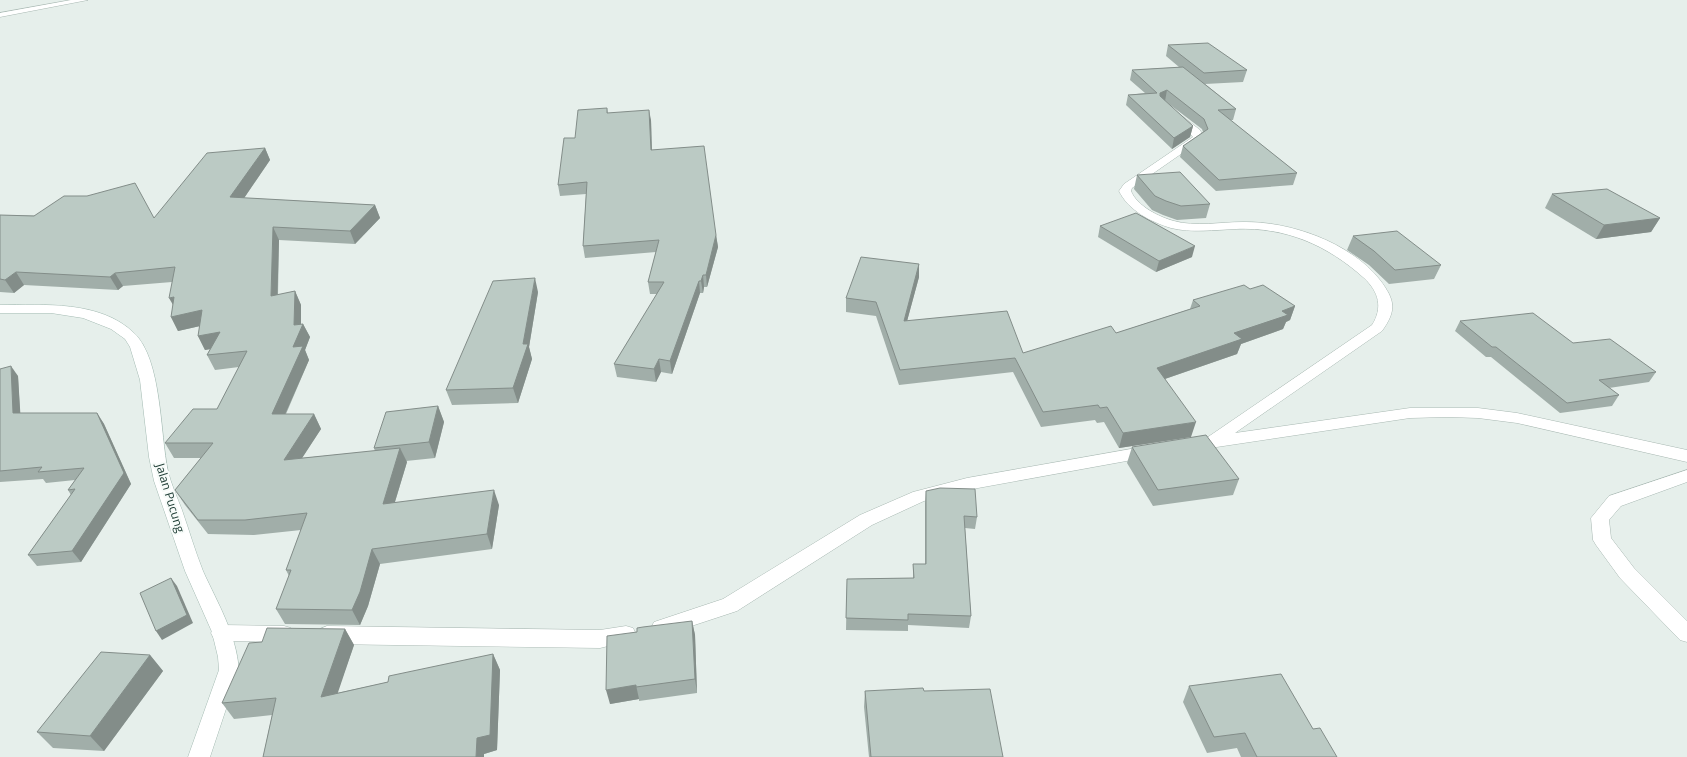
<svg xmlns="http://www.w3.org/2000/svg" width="1687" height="757" viewBox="0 0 1687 757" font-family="'Open Sans',sans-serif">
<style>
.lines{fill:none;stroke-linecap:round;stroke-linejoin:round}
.minor-casing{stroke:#a8b8b2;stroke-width:1}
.secondary-casing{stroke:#a4bbb3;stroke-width:1}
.minor{fill:#fff;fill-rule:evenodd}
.secondary{fill:#fff;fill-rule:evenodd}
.wall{fill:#a1aea9}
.shaded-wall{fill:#838d89}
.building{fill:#bbcac4;stroke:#838d89}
.labels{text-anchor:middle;stroke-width:4;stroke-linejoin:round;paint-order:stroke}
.street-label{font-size:12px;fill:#24423a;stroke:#f7fbf9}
</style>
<rect width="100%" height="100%" fill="#e6efeb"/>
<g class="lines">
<defs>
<g id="minor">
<polygon points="71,0 88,0 0,17 0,13"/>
<path d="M1178,113L1200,130L1204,138L1132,188L1131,191C1137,206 1159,217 1174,221C1195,227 1221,222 1243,222C1289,221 1350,242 1380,280C1395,300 1397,310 1382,331L1235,433L1410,408H1478L1517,413L1687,450V462L1517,423L1478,418L1448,417L1410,418L1190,451L1184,449L1182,445L1184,441L1208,437L1372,325C1383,308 1379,292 1364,278C1327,245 1286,227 1236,229C1215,230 1191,233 1171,228C1151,222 1128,210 1119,191L1124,184L1193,137L1173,116Z"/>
<polygon points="1148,446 1154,448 1156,452 1154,456 967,490 924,501 872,525 737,611 661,636 654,634 651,628 654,622 723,599 860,515 913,492 967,478"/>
<polygon points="1687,470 1687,482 1621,506 1609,520 1611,538 1634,568 1687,621 1687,642 1680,640 1620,578 1596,545 1593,540 1591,518 1609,496"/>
<polygon points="221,625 284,626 291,628 294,634 291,640 284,642 221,641 214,639 211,633 214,627"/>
<polygon points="327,626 600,630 626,626 633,628 636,634 633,640 600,648 327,644 320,641 317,635 320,629"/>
</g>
<path id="secondary" d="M0,305C43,305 100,300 134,333C162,359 160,434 168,471C171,484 177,497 182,510C189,530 195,551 203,571C218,604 236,633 239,670L210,757H188L219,670L218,657L212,632L185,571L154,481L149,457L140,380L130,347L125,339L111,329L83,318L51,313H0Z"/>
</defs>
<use href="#minor" class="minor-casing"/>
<use href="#secondary" class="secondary-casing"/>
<use href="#minor" class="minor"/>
<use href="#secondary" class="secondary"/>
</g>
<g class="wall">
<polygon points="1168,45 1247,70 1243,82 1205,84 1236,109 1233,120 1230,120 1297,173 1293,185 1216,191 1180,157 1183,146 1203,132 1202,129 1165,101 1193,126 1190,137 1172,149 1126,105 1128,95 1145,93 1130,80 1132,70 1179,67 1166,56"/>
<polygon points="607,108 608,113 651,120 652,150 716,235 718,247 707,287 704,287 703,293 700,293 672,374 661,372 656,382 617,377 614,364 657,294 650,294 648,282 656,252 585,258 583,246 586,194 560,196 558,185 575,138"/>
<polygon points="265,148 270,160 244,198 375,205 380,218 355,244 279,240 278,295 295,291 301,305 301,324 303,324 310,337 305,350 309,360 286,414 314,414 321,429 302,458 375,451 374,448 438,406 444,422 435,458 406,461 407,462 395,502 499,505 492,549 380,564 368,606 360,625 285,624 276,609 289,576 286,570 301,530 254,535 208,534 185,505 175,490 201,458 174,458 165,443 217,409 239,367 215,370 207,355 210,349 205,350 198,336 200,326 178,331 171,317 173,305 172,282 123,286 118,290 24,285 14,293 0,292 0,215 154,218"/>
<polygon points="1137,175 1210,204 1206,218 1177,220 1163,215 1152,210 1134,189"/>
<polygon points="1552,194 1660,218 1651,232 1596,239 1545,208"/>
<polygon points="1100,226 1192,257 1156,272 1098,237"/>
<polygon points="1353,236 1441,265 1434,279 1389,284 1369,265 1347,250"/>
<polygon points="919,264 919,277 907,321 1023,353 1116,333 1190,309 1193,300 1250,289 1295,306 1290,320 1286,322 1283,329 1241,344 1237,354 1165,379 1191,437 1119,448 1104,422 1097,423 1095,420 1041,427 1013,372 899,385 876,316 846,312 846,298"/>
<polygon points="538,292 529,347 532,359 518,403 452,405 446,390"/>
<polygon points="1460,321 1573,343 1656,372 1649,382 1609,388 1619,395 1612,406 1560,413 1491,357 1486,357 1455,331"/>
<polygon points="0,369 18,376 20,413 97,413 104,424 131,484 81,562 37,566 28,555 71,495 68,490 75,480 46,483 43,479 0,482"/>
<polygon points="1132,447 1239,479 1233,495 1153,506 1127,463"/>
<polygon points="926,491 977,517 975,529 965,528 971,616 969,628 908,625 908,631 846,630 847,579 913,578 913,564 925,564 925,503"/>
<polygon points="692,621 695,635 697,693 639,701 639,699 610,704 637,632"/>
<polygon points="345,629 354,645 337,693 388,682 493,654 500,670 497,750 484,754 484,757 263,757 272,715 234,719 222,703 262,642"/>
<polygon points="150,655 163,671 104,751 53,748 37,732"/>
<polygon points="1189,686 1313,729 1337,757 1241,757 1237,748 1207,753 1183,702"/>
<polygon points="865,691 924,691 1003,757 869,757 864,707"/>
</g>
<g class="shaded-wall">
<polygon points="1167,90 1165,101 1158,103 1160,93"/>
<polygon points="649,110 651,120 652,161 651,150"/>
<polygon points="1193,126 1190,137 1172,149 1174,138"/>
<polygon points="265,148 270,160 236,210 230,197"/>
<polygon points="375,205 380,218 355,244 350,231"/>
<polygon points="1660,218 1651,232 1596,239 1604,225"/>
<polygon points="273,227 279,240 277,310 271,296"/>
<polygon points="716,235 718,247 707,287 706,275"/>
<polygon points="1195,246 1192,257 1156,272 1159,261"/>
<polygon points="919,264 919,277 903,336 904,321"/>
<polygon points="16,272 24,285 14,293 5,280"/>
<polygon points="115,273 123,286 118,290 110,277"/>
<polygon points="703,275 704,287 703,293 701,281"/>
<polygon points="535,278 538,292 529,347 532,359 518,403 513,388 523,344"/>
<polygon points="699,281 700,293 672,374 670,361"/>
<polygon points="295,291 301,305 301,329 303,324 310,337 305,350 309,360 279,428 272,414 293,347"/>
<polygon points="174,297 177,312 169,298"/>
<polygon points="1295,306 1290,320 1286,322 1283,329 1241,344 1237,354 1153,383 1157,368 1282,311"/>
<polygon points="202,310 209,324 178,331 171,317"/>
<polygon points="220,332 228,346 205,350 198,336"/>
<polygon points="659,359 661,372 656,382 654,369"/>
<polygon points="11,366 18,376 21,424 13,413"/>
<polygon points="438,406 444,422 435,458 429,442"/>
<polygon points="97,413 104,424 131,484 81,562 72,551"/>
<polygon points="314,414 321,429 291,475 284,460"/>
<polygon points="1196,422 1191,437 1119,448 1123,433"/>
<polygon points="400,448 407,462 390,518 383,504"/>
<polygon points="494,490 499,505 492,549 487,534"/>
<polygon points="372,549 380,564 368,606 360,625 352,610"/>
<polygon points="171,578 177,586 193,623 162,640 156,631"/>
<polygon points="692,621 695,635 697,693 695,679"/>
<polygon points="345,629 354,645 331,713 321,697"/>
<polygon points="493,654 500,670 497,750 484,754 484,757 476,757 477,738"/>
<polygon points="150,655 163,671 104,751 90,736"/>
<polygon points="636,685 639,699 610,704 606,690"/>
</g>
<g class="building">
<polygon points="1208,43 1247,70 1204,73 1168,45"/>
<polygon points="1183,67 1236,109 1218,110 1297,173 1219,180 1183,146 1208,129 1204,119 1167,90 1160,93 1160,96 1193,126 1174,138 1128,95 1157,93 1132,70"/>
<polygon points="607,108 607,113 649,110 651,150 704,146 716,235 706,275 703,275 701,281 699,281 670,361 659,359 654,369 614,364 664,282 648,282 659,240 583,246 587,182 558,185 564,138 575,138 578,110"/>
<polygon points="265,148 230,197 375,205 350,231 273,227 271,296 295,291 294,325 303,324 293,347 303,346 272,414 314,414 284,460 400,448 383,504 494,490 487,534 372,549 360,592 352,610 276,609 291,570 286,570 307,513 245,520 198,520 175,490 213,443 165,443 193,409 217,409 247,351 207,355 220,332 198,336 202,310 171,317 174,297 169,298 175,267 115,273 110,277 16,272 5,280 0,279 0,215 34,216 64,196 87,196 135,183 154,218 207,153"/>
<polygon points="1180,172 1210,204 1181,206 1166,201 1155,196 1137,175"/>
<polygon points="1607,189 1660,218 1604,225 1552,194"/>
<polygon points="1136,213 1195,246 1159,261 1100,226"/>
<polygon points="1397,231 1441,265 1395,270 1374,251 1353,236"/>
<polygon points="861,257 919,264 904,321 1007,311 1023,353 1111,326 1116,333 1200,306 1193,300 1244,285 1250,289 1263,285 1295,306 1282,311 1288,315 1234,333 1242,339 1157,368 1196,422 1123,433 1107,407 1100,408 1098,405 1043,412 1015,358 900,370 876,302 846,298"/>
<polygon points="535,278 523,344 528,344 513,388 446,390 493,281"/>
<polygon points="1533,313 1573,343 1610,339 1656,372 1599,380 1619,395 1567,403 1496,347 1492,347 1460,321"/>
<polygon points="11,366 13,413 97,413 124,473 72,551 28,555 75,489 68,490 84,468 38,472 42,467 0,471 0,369"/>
<polygon points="438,406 429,442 374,448 386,412"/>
<polygon points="1206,435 1239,479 1158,490 1132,447"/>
<polygon points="940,488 975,489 977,517 964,516 971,616 908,614 908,620 846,618 847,579 914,578 913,564 926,564 926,491"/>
<polygon points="171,578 187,615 156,631 140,593"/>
<polygon points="692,621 695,679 636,687 636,685 606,690 607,636 637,632 637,628 643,627"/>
<polygon points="267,628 345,629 321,697 388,682 389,676 493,654 490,735 477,738 476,757 263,757 276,698 222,703 249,643 262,642"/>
<polygon points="101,652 150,655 90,736 37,732"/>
<polygon points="1281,674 1313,729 1320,728 1337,757 1257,757 1245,733 1214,737 1189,686"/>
<polygon points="923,688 924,691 990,689 1003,757 871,757 865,691"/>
</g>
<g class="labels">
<g class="street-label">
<text transform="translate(170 498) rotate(73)" y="4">Jalan Pucung</text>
</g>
</g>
</svg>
